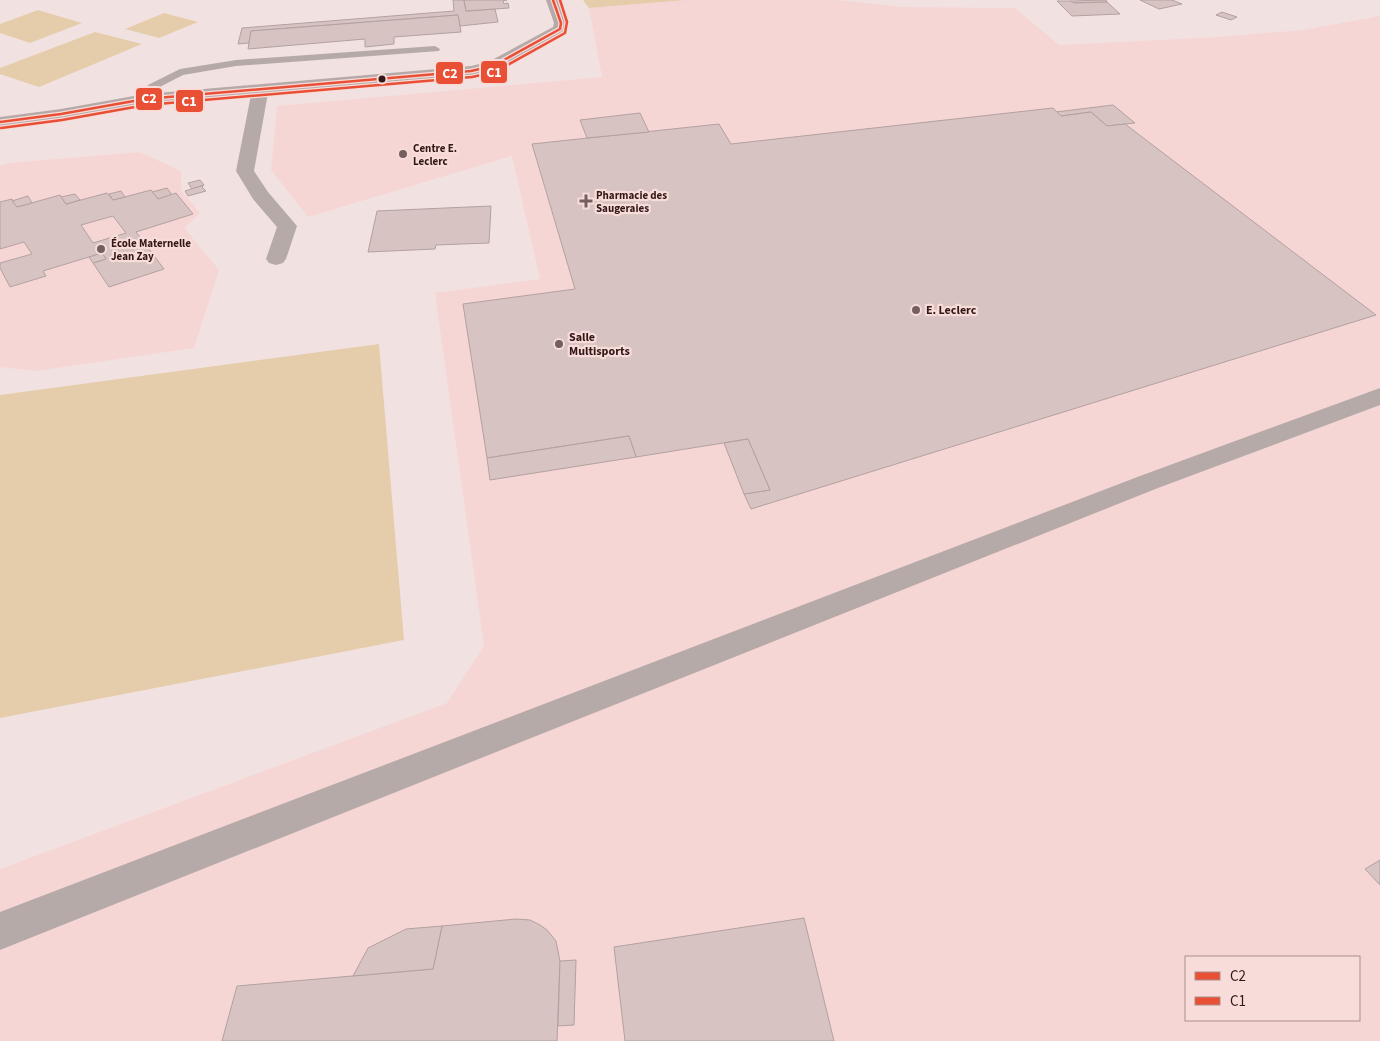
<svg xmlns="http://www.w3.org/2000/svg" width="1380" height="1041" viewBox="0 0 1380 1041" font-family="'Source Sans 3',sans-serif">
<style>
.built{fill:#f6d6d4;fill-rule:evenodd}
.green{fill:#e5cdab}
.building{fill:#d6c3c2;stroke:#b3a1a0;fill-rule:evenodd}
.lines{fill:none;stroke-linecap:round;stroke-linejoin:round}
.service{fill:#b6aaa9;fill-rule:evenodd}
.minor{fill:#b6aaa9;fill-rule:evenodd}
.tertiary{fill:#b6aaa9;fill-rule:evenodd}
.bus-1-casing{stroke:#f8dcda;stroke-width:5}
.bus-2-casing{stroke:#f8dcda;stroke-width:5}
.bus-1{stroke:#e94f35;stroke-width:2.5}
.bus-2{stroke:#e94f35;stroke-width:2.5}
.bus-dot{fill:#321918;stroke:#f8dcda;stroke-width:2}
.poi-dot{fill:#755f5e;stroke:#f8dcda;stroke-width:2}
.labels{text-anchor:middle;stroke-width:4.5;stroke-linejoin:round;paint-order:stroke}
.far-poi-label{font-size:11px;font-weight:bold;fill:#321918;stroke:#f8dcda;text-anchor:start}
.poi-label{font-size:12px;font-weight:bold;fill:#321918;stroke:#f8dcda;text-anchor:start}
.line-badge{stroke:#f8dcda;stroke-width:2}
.badge-label{font-size:14px;text-anchor:middle;font-weight:bold;fill:#fff}
</style>
<rect width="100%" height="100%" fill="#f1e2e1"/>
<g class="built">
<path d="M687,0H837L903,7L1015,8L1059,45L1219,37L1303,30L1380,16V1041H0V869L447,703L484,646L435,293L540,279L512,156L308,217L271,170L277,106L602,77L589,8ZM1186,957H1359V1020H1186Z"/>
<polygon points="140,152 181,171 181,190 200,213 184,228 219,270 194,348 36,371 0,367 0,166 8,163"/>
</g>
<g class="green">
<polygon points="583,0 687,0 589,8"/>
<polygon points="38,10 82,23 30,43 0,33 0,24"/>
<polygon points="164,13 198,22 159,38 125,29"/>
<polygon points="95,32 142,44 39,87 0,74 0,68"/>
<polygon points="379,344 404,640 0,718 0,395"/>
</g>
<g class="building">
<polygon points="453,0 464,0 466,11 495,9 498,22 460,26 458,15 251,31 249,43 238,44 242,28 454,11"/>
<polygon points="464,0 507,0 503,1 504,4 508,3 509,8 466,11"/>
<polygon points="1106,0 1107,2 1074,3 1071,1"/>
<polygon points="1140,0 1172,0 1182,4 1159,9"/>
<polygon points="1057,1 1071,1 1074,3 1107,2 1120,14 1072,16"/>
<polygon points="1222,12 1237,17 1231,20 1216,15"/>
<polygon points="458,15 461,32 394,37 394,44 365,47 365,39 248,49 251,31"/>
<polygon points="1113,105 1135,123 1107,126 1091,112 1061,116 1056,112"/>
<polygon points="1053,108 1061,116 1091,112 1107,126 1125,124 1376,315 751,509 744,494 770,490 748,439 636,457 629,436 487,458 463,304 575,289 532,144 719,124 731,144"/>
<polygon points="640,113 649,132 587,138 580,120"/>
<polygon points="200,180 204,185 192,189 188,183"/>
<polygon points="204,185 202,187 206,191 188,196 185,191"/>
<polygon points="167,188 172,195 158,199 152,192"/>
<path d="M151,190L158,199L176,193L193,214L136,232L164,269L109,287L93,263L106,259L102,253L43,271L46,276L10,287L0,268V263L32,254L24,242L0,249V202L12,199L17,207L60,195L66,204L107,193L113,200ZM113,216L126,233L93,243L81,225Z"/>
<polygon points="121,191 125,197 113,200 109,194"/>
<polygon points="75,194 80,200 66,204 61,197"/>
<polygon points="28,196 32,203 17,207 12,201"/>
<polygon points="491,206 489,243 436,245 435,249 368,252 377,211"/>
<polygon points="102,253 106,259 93,263 89,257"/>
<polygon points="629,436 636,457 490,480 487,458"/>
<polygon points="748,439 770,490 744,494 724,443"/>
<polygon points="1380,860 1380,885 1365,869"/>
<polygon points="804,918 834,1041 625,1041 614,947"/>
<polygon points="516,919 530,920 540,925 547,930 556,941 560,961 557,1041 222,1041 237,986 433,969 442,926"/>
<polygon points="442,926 433,969 353,976 368,948 406,929"/>
<polygon points="576,960 574,1025 558,1026 560,961"/>
</g>
<g class="lines">
<polygon class="service" points="435,46 440,49 439,51 236,66 183,75 156,89 149,101 145,102 139,99 148,85 180,69 236,60"/>
<path class="minor" d="M546,0H560C564,10 571,22 565,32L499,69L471,76L268,93L254,171L268,192L297,226L286,259L283,263L276,265L269,263L266,259L277,227L253,199L236,171L251,95L145,104L61,119L0,127V117L61,109L145,94L471,66L488,62L553,27L554,23Z"/>
<polygon class="tertiary" points="1380,388 1380,405 1158,488 0,950 0,912 1140,476"/>
<defs>
<polyline id="bus-1" points="0,122 61,114 145,99 471,71 493,66 560,29 561,23 553,0"/>
<polyline id="bus-2" points="1,128 62,120 146,105 472,77 495,72 565,33 567,22 560,0"/>
</defs>
<use href="#bus-1" class="bus-1-casing"/>
<use href="#bus-2" class="bus-2-casing"/>
<use href="#bus-1" class="bus-1"/>
<use href="#bus-2" class="bus-2"/>
</g>
<circle class="bus-dot" cx="382" cy="79" r="4.5"/>
<g class="poi-dot">
<circle cx="403" cy="154" r="5"/>
<path d="M583.5 193.5h5v5h5v5h-5v5h-5v-5h-5v-5h5z"/>
<circle cx="101" cy="249" r="5"/>
<circle cx="916" cy="310" r="5"/>
<circle cx="559" cy="344" r="5"/>
</g>
<g class="labels">
<g class="far-poi-label">
<text x="413" y="152">Centre E.<tspan x="413" dy="13">Leclerc</tspan></text>
<text x="596" y="199">Pharmacie des<tspan x="596" dy="13">Saugeraies</tspan></text>
<text x="111" y="247">École Maternelle<tspan x="111" dy="13">Jean Zay</tspan></text>
</g>
<g class="poi-label">
<text x="926" y="314">E. Leclerc</text>
<text x="569" y="341">Salle<tspan x="569" dy="14">Multisports</tspan></text>
</g>
</g>
<g class="line-badge">
<rect x="480" y="60" width="28" height="24" rx="5" fill="#e94f35"/>
<rect x="435" y="61" width="29" height="24" rx="5" fill="#e94f35"/>
<rect x="135" y="87" width="28" height="24" rx="5" fill="#e94f35"/>
<rect x="175" y="89" width="29" height="24" rx="5" fill="#e94f35"/>
</g>
<g class="badge-label">
<text x="494" y="77">C1</text>
<text x="450" y="78">C2</text>
<text x="149" y="103">C2</text>
<text x="189" y="106">C1</text>
</g>
<rect x="1185" y="956" width="175" height="65" fill="#f8dcda" stroke="#a98e8c"/>
<rect x="1195" y="972" width="25" height="8" fill="#e94f35" stroke="#a98e8c"/>
<text x="1230" y="981" font-size="15" fill="#321918">C2</text>
<rect x="1195" y="997" width="25" height="8" fill="#e94f35" stroke="#a98e8c"/>
<text x="1230" y="1006" font-size="15" fill="#321918">C1</text>
</svg>
